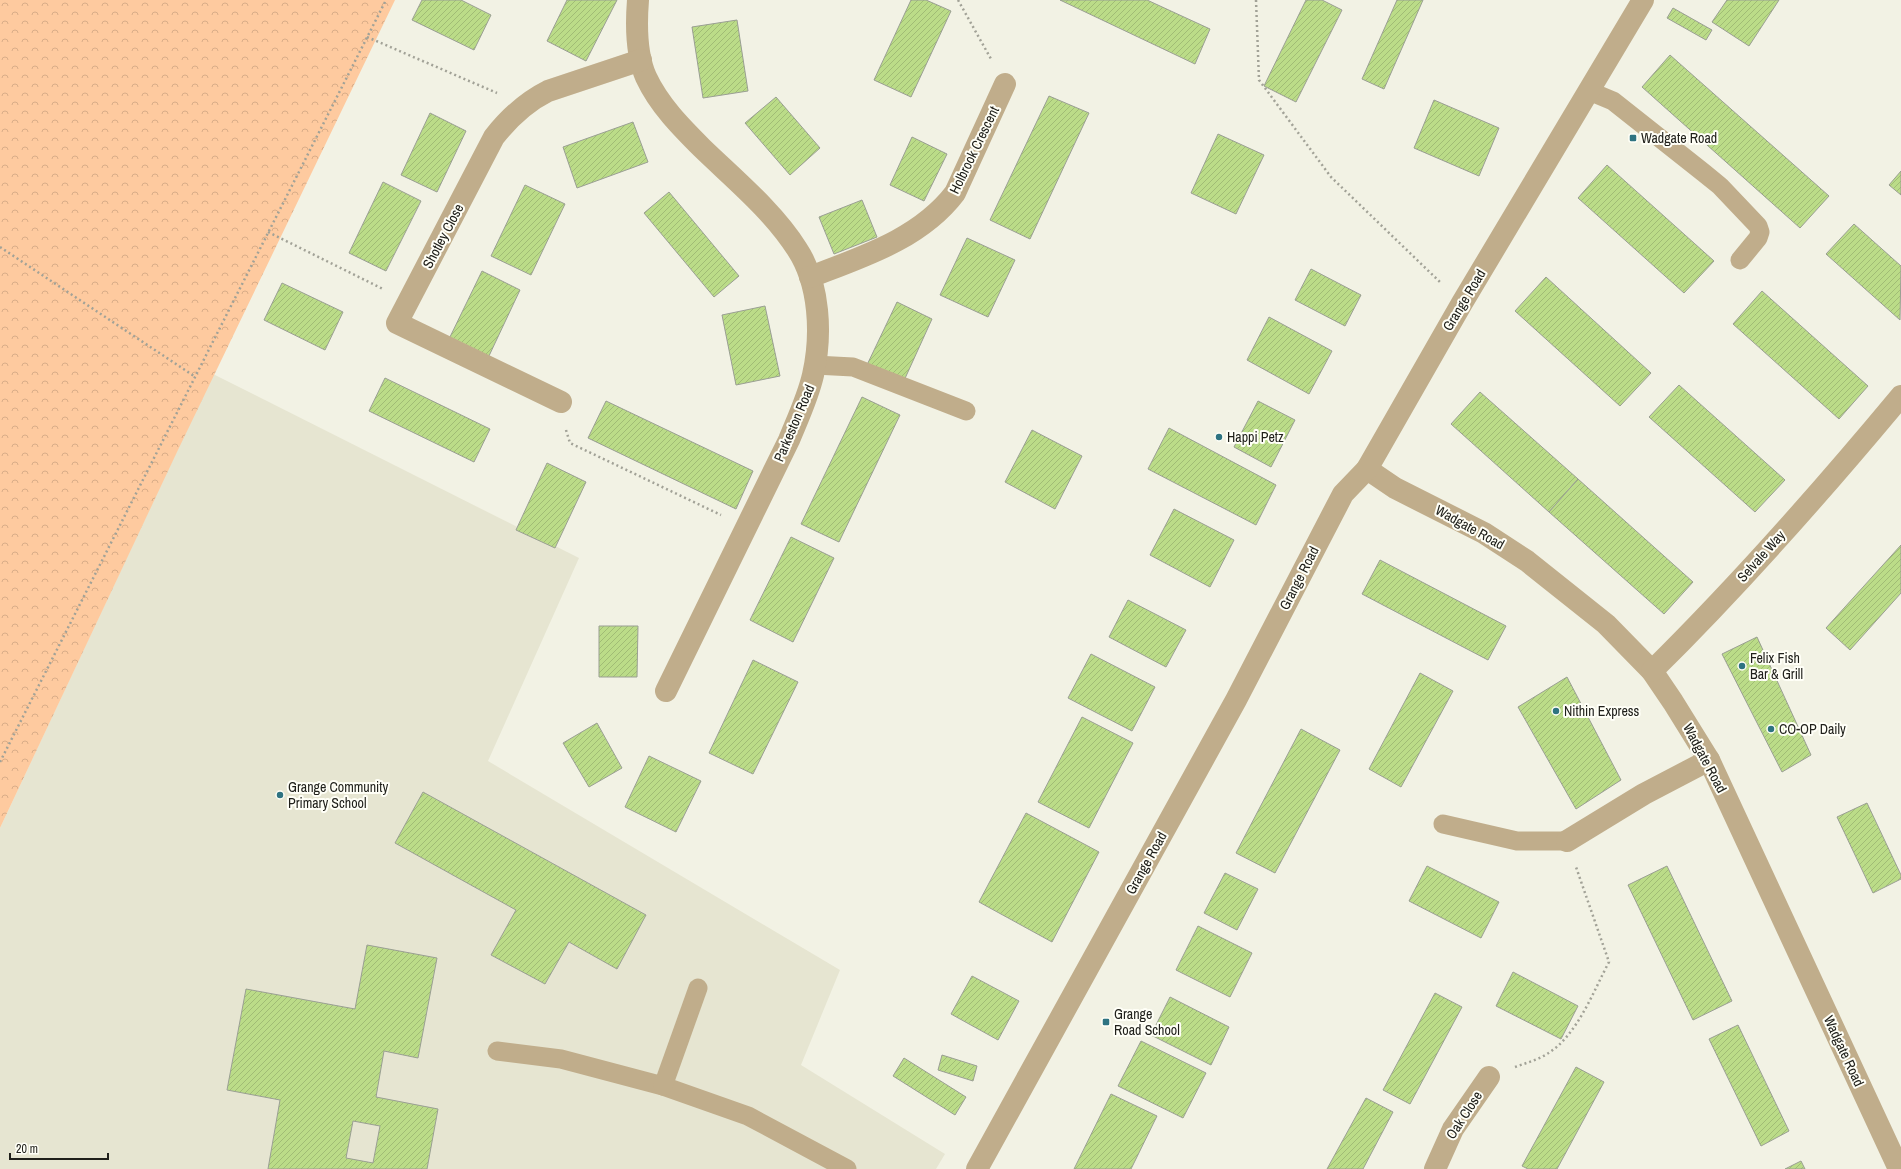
<svg xmlns="http://www.w3.org/2000/svg" width="1901" height="1169" viewBox="0 0 1901 1169" font-family="'Archivo Narrow',sans-serif">
<style>
.built{fill:#e6e5d1}
.park{fill:url(#park-crowns)}
.building{fill:url(#building-hatch);stroke:#9a9f93;fill-rule:evenodd}
.lines{fill:none;stroke-linecap:round;stroke-linejoin:round}
.path{stroke:#a2a297;stroke-width:2.5;stroke-dasharray:2 3;stroke-linecap:butt}
.service{stroke:#c0ad8b;stroke-width:19}
.minor{stroke:#c0ad8b;stroke-width:22}
.tertiary{stroke:#c0ad8b;stroke-width:22}
.poi-dot{fill:#2e7381;stroke:#fffff7;stroke-width:1.5}
.labels{text-anchor:middle;stroke-width:4;stroke-linejoin:round;paint-order:stroke}
.poi-label{font-size:14px;fill:#20201b;stroke:#fffff7;text-anchor:start}
.street-label{font-size:14px;fill:#20201b;stroke:#fffff7}
</style>
<defs>
<pattern id="park-crowns" width="20" height="18" patternUnits="userSpaceOnUse"><rect width="20" height="18" fill="#feca9f"/><path d="M2 6a3 3 0 1 1 6 0M12 15a3 3 0 1 1 6 0" fill="none" stroke="#d9ad88"/></pattern>
<pattern id="building-hatch" width="6" height="6" patternUnits="userSpaceOnUse"><rect width="6" height="6" fill="#bbdc88"/><path d="M-1 1l2-2M0 6l6-6M5 7l2-2" fill="none" stroke="#a0bc75"/></pattern>
</defs>
<rect width="100%" height="100%" fill="#f2f2e4"/>
<polygon class="built" points="213,374 579,558 488,761 840,970 801,1065 945,1154 936,1169 0,1169 0,828"/>
<polygon class="park" points="0,0 395,0 177,452 0,828"/>
<g class="building">
<polygon points="422,0 461,0 491,15 474,50 412,20"/>
<polygon points="567,0 617,0 586,61 547,41"/>
<polygon points="911,0 926,0 951,11 911,97 874,80"/>
<polygon points="1060,0 1147,0 1210,29 1195,64"/>
<polygon points="1306,0 1322,0 1342,10 1296,102 1264,86"/>
<polygon points="1397,0 1423,0 1384,89 1362,79"/>
<polygon points="1727,0 1779,0 1749,46 1712,22"/>
<polygon points="1673,8 1712,30 1706,40 1667,18"/>
<polygon points="737,20 748,91 703,98 692,27"/>
<polygon points="1670,55 1829,196 1800,228 1642,87"/>
<polygon points="1049,96 1089,113 1030,239 990,220"/>
<polygon points="776,97 820,148 790,175 745,123"/>
<polygon points="1434,100 1499,128 1479,176 1414,148"/>
<polygon points="430,113 466,131 437,192 401,175"/>
<polygon points="633,122 648,162 577,188 563,147"/>
<polygon points="1218,134 1264,155 1236,214 1191,193"/>
<polygon points="912,137 947,154 924,201 890,185"/>
<polygon points="1607,165 1714,261 1684,293 1578,198"/>
<polygon points="1901,171 1901,195 1889,185"/>
<polygon points="383,182 421,201 386,271 349,253"/>
<polygon points="525,185 565,204 531,275 491,256"/>
<polygon points="669,192 739,276 714,297 644,213"/>
<polygon points="862,200 877,237 834,254 819,217"/>
<polygon points="1854,224 1901,266 1900,320 1826,254"/>
<polygon points="967,238 1015,260 988,317 940,295"/>
<polygon points="1311,269 1361,295 1345,326 1295,300"/>
<polygon points="482,271 520,290 488,358 449,339"/>
<polygon points="1546,277 1651,373 1620,406 1515,311"/>
<polygon points="282,283 343,312 325,350 264,320"/>
<polygon points="1762,291 1868,386 1839,419 1733,324"/>
<polygon points="897,302 932,319 902,385 866,367"/>
<polygon points="765,306 780,376 736,385 722,315"/>
<polygon points="1269,317 1332,351 1309,394 1247,360"/>
<polygon points="385,378 490,429 474,462 369,411"/>
<polygon points="1679,385 1785,480 1755,512 1649,417"/>
<polygon points="1480,392 1578,479 1549,512 1451,424"/>
<polygon points="862,397 900,415 839,542 801,524"/>
<polygon points="606,401 753,471 736,509 588,438"/>
<polygon points="1258,401 1295,420 1271,467 1234,447"/>
<polygon points="1169,428 1276,485 1256,525 1148,469"/>
<polygon points="1032,430 1082,456 1055,509 1005,482"/>
<polygon points="547,463 586,482 555,548 516,530"/>
<polygon points="1578,479 1693,582 1664,614 1549,512"/>
<polygon points="1174,509 1234,540 1210,587 1150,555"/>
<polygon points="791,537 834,558 793,642 750,620"/>
<polygon points="1901,545 1901,593 1850,650 1826,628"/>
<polygon points="1380,560 1506,626 1488,660 1362,594"/>
<polygon points="1128,600 1186,630 1166,667 1109,637"/>
<polygon points="599,626 638,626 637,677 599,677"/>
<polygon points="1757,637 1811,755 1782,772 1722,654"/>
<polygon points="1091,654 1155,687 1132,731 1068,698"/>
<polygon points="753,660 798,682 753,774 709,753"/>
<polygon points="1420,673 1453,691 1401,787 1369,769"/>
<polygon points="1567,677 1621,780 1576,809 1518,707"/>
<polygon points="1082,717 1133,743 1089,828 1038,802"/>
<polygon points="597,723 622,768 589,787 563,743"/>
<polygon points="1301,729 1340,750 1275,873 1236,853"/>
<polygon points="649,756 701,781 676,832 625,807"/>
<polygon points="423,792 646,915 617,969 569,942 545,984 491,955 516,910 395,843"/>
<polygon points="1867,803 1901,875 1901,879 1873,893 1837,817"/>
<polygon points="1026,813 1099,852 1052,942 979,902"/>
<polygon points="1427,866 1499,902 1481,938 1409,901"/>
<polygon points="1667,866 1732,1001 1693,1020 1628,885"/>
<polygon points="1225,873 1258,889 1237,930 1204,913"/>
<polygon points="1198,926 1252,953 1230,997 1176,970"/>
<path d="M367,945L437,958L418,1058L384,1051L376,1097L438,1109L427,1169H268L280,1100L227,1090L246,989L355,1009ZM353,1121L380,1126L373,1163L346,1158Z"/>
<polygon points="1513,972 1578,1006 1561,1039 1496,1006"/>
<polygon points="972,976 1019,1001 998,1040 951,1014"/>
<polygon points="1435,993 1462,1007 1410,1104 1383,1090"/>
<polygon points="1170,997 1229,1027 1211,1065 1151,1035"/>
<polygon points="1738,1025 1789,1131 1761,1146 1709,1039"/>
<polygon points="1141,1041 1206,1073 1183,1118 1118,1086"/>
<polygon points="942,1055 977,1066 973,1081 938,1070"/>
<polygon points="904,1058 966,1097 955,1115 893,1076"/>
<polygon points="1576,1067 1604,1082 1557,1169 1528,1169 1522,1166"/>
<polygon points="1111,1094 1157,1116 1131,1169 1074,1169"/>
<polygon points="1366,1098 1393,1112 1363,1169 1327,1169"/>
<polygon points="1801,1161 1805,1169 1785,1169"/>
</g>
<g class="lines">
<g class="path">
<polyline points="958,0 991,59"/>
<polyline points="1256,0 1259,80 1331,177 1441,283"/>
<polyline points="367,37 497,93"/>
<polyline points="268,232 383,289"/>
<polyline points="0,247 194,376"/>
<polyline points="566,430 570,443 721,515"/>
<polyline points="0,762 386,0"/>
<path d="M1515,1067C1526,1063 1537,1060 1547,1054C1577,1036 1593,992 1609,962L1576,867"/>
</g>
<g class="service">
<polyline points="1589,91 1613,101 1704,173 1720,186 1758,226 1760,232 1758,238 1740,260"/>
<polyline points="815,365 853,367 966,411"/>
<polyline points="1443,824 1517,841 1567,841"/>
<polyline points="497,1051 561,1059 663,1086 748,1116 847,1169"/>
<polyline points="663,1086 698,988"/>
</g>
<g class="minor">
<path d="M638,0C636,25 636,54 646,77C659,105 681,127 702,148C734,179 773,211 797,249C820,284 822,335 813,375C808,397 798,418 789,440L666,691"/>
<path d="M810,277C862,257 920,239 955,193L1005,84"/>
<path d="M561,402L397,323L494,137C509,118 526,102 548,91L641,60"/>
<polyline points="1367,469 1395,488 1484,533 1527,561 1606,624 1652,671 1673,702 1709,760 1899,1169"/>
<path d="M1652,671C1740,584 1822,491 1901,396"/>
<polyline points="1567,841 1644,794 1709,760"/>
<polyline points="1435,1169 1453,1129 1489,1077"/>
</g>
<polyline class="tertiary" points="977,1169 1236,700 1343,494 1367,469 1462,303 1643,0"/>
</g>
<g class="poi-dot">
<rect x="1629" y="134" width="8" height="8" rx="2"/>
<circle cx="1219" cy="437" r="4"/>
<circle cx="1742" cy="666" r="4"/>
<circle cx="1556" cy="711" r="4"/>
<circle cx="1771" cy="729" r="4"/>
<circle cx="280" cy="795" r="4"/>
<rect x="1102" y="1018" width="8" height="8" rx="2"/>
</g>
<g class="labels">
<g class="poi-label">
<text x="1641" y="143">Wadgate Road</text>
<text x="1227" y="442">Happi Petz</text>
<text x="1750" y="663">Felix Fish<tspan x="1750" dy="16">Bar &amp; Grill</tspan></text>
<text x="1564" y="716">Nithin Express</text>
<text x="1779" y="734">CO-OP Daily</text>
<text x="288" y="792">Grange Community<tspan x="288" dy="16">Primary School</tspan></text>
<text x="1114" y="1019">Grange<tspan x="1114" dy="16">Road School</tspan></text>
</g>
<g class="street-label">
<text transform="translate(974 150) rotate(-64)" y="5">Holbrook Crescent</text>
<text transform="translate(443 236) rotate(-62)" y="5">Shotley Close</text>
<text transform="translate(1464 300) rotate(-59)" y="5">Grange Road</text>
<text transform="translate(794 423) rotate(-67)" y="5">Parkeston Road</text>
<text transform="translate(1470 527) rotate(29)" y="5">Wadgate Road</text>
<text transform="translate(1761 556) rotate(-48)" y="5">Selvale Way</text>
<text transform="translate(1299 578) rotate(-63)" y="5">Grange Road</text>
<text transform="translate(1705 758) rotate(62)" y="5">Wadgate Road</text>
<text transform="translate(1146 863) rotate(-61)" y="5">Grange Road</text>
<text transform="translate(1844 1051) rotate(65)" y="5">Wadgate Road</text>
<text transform="translate(1464 1115) rotate(-57)" y="5">Oak Close</text>
</g>
</g>
<path d="M10 1153v6h98v-6" fill="none" stroke="#20201b" stroke-width="2"/>
<text x="16" y="1153" font-size="12" fill="#20201b" stroke="#fffff7" stroke-width="3" paint-order="stroke">20 m</text>
</svg>
